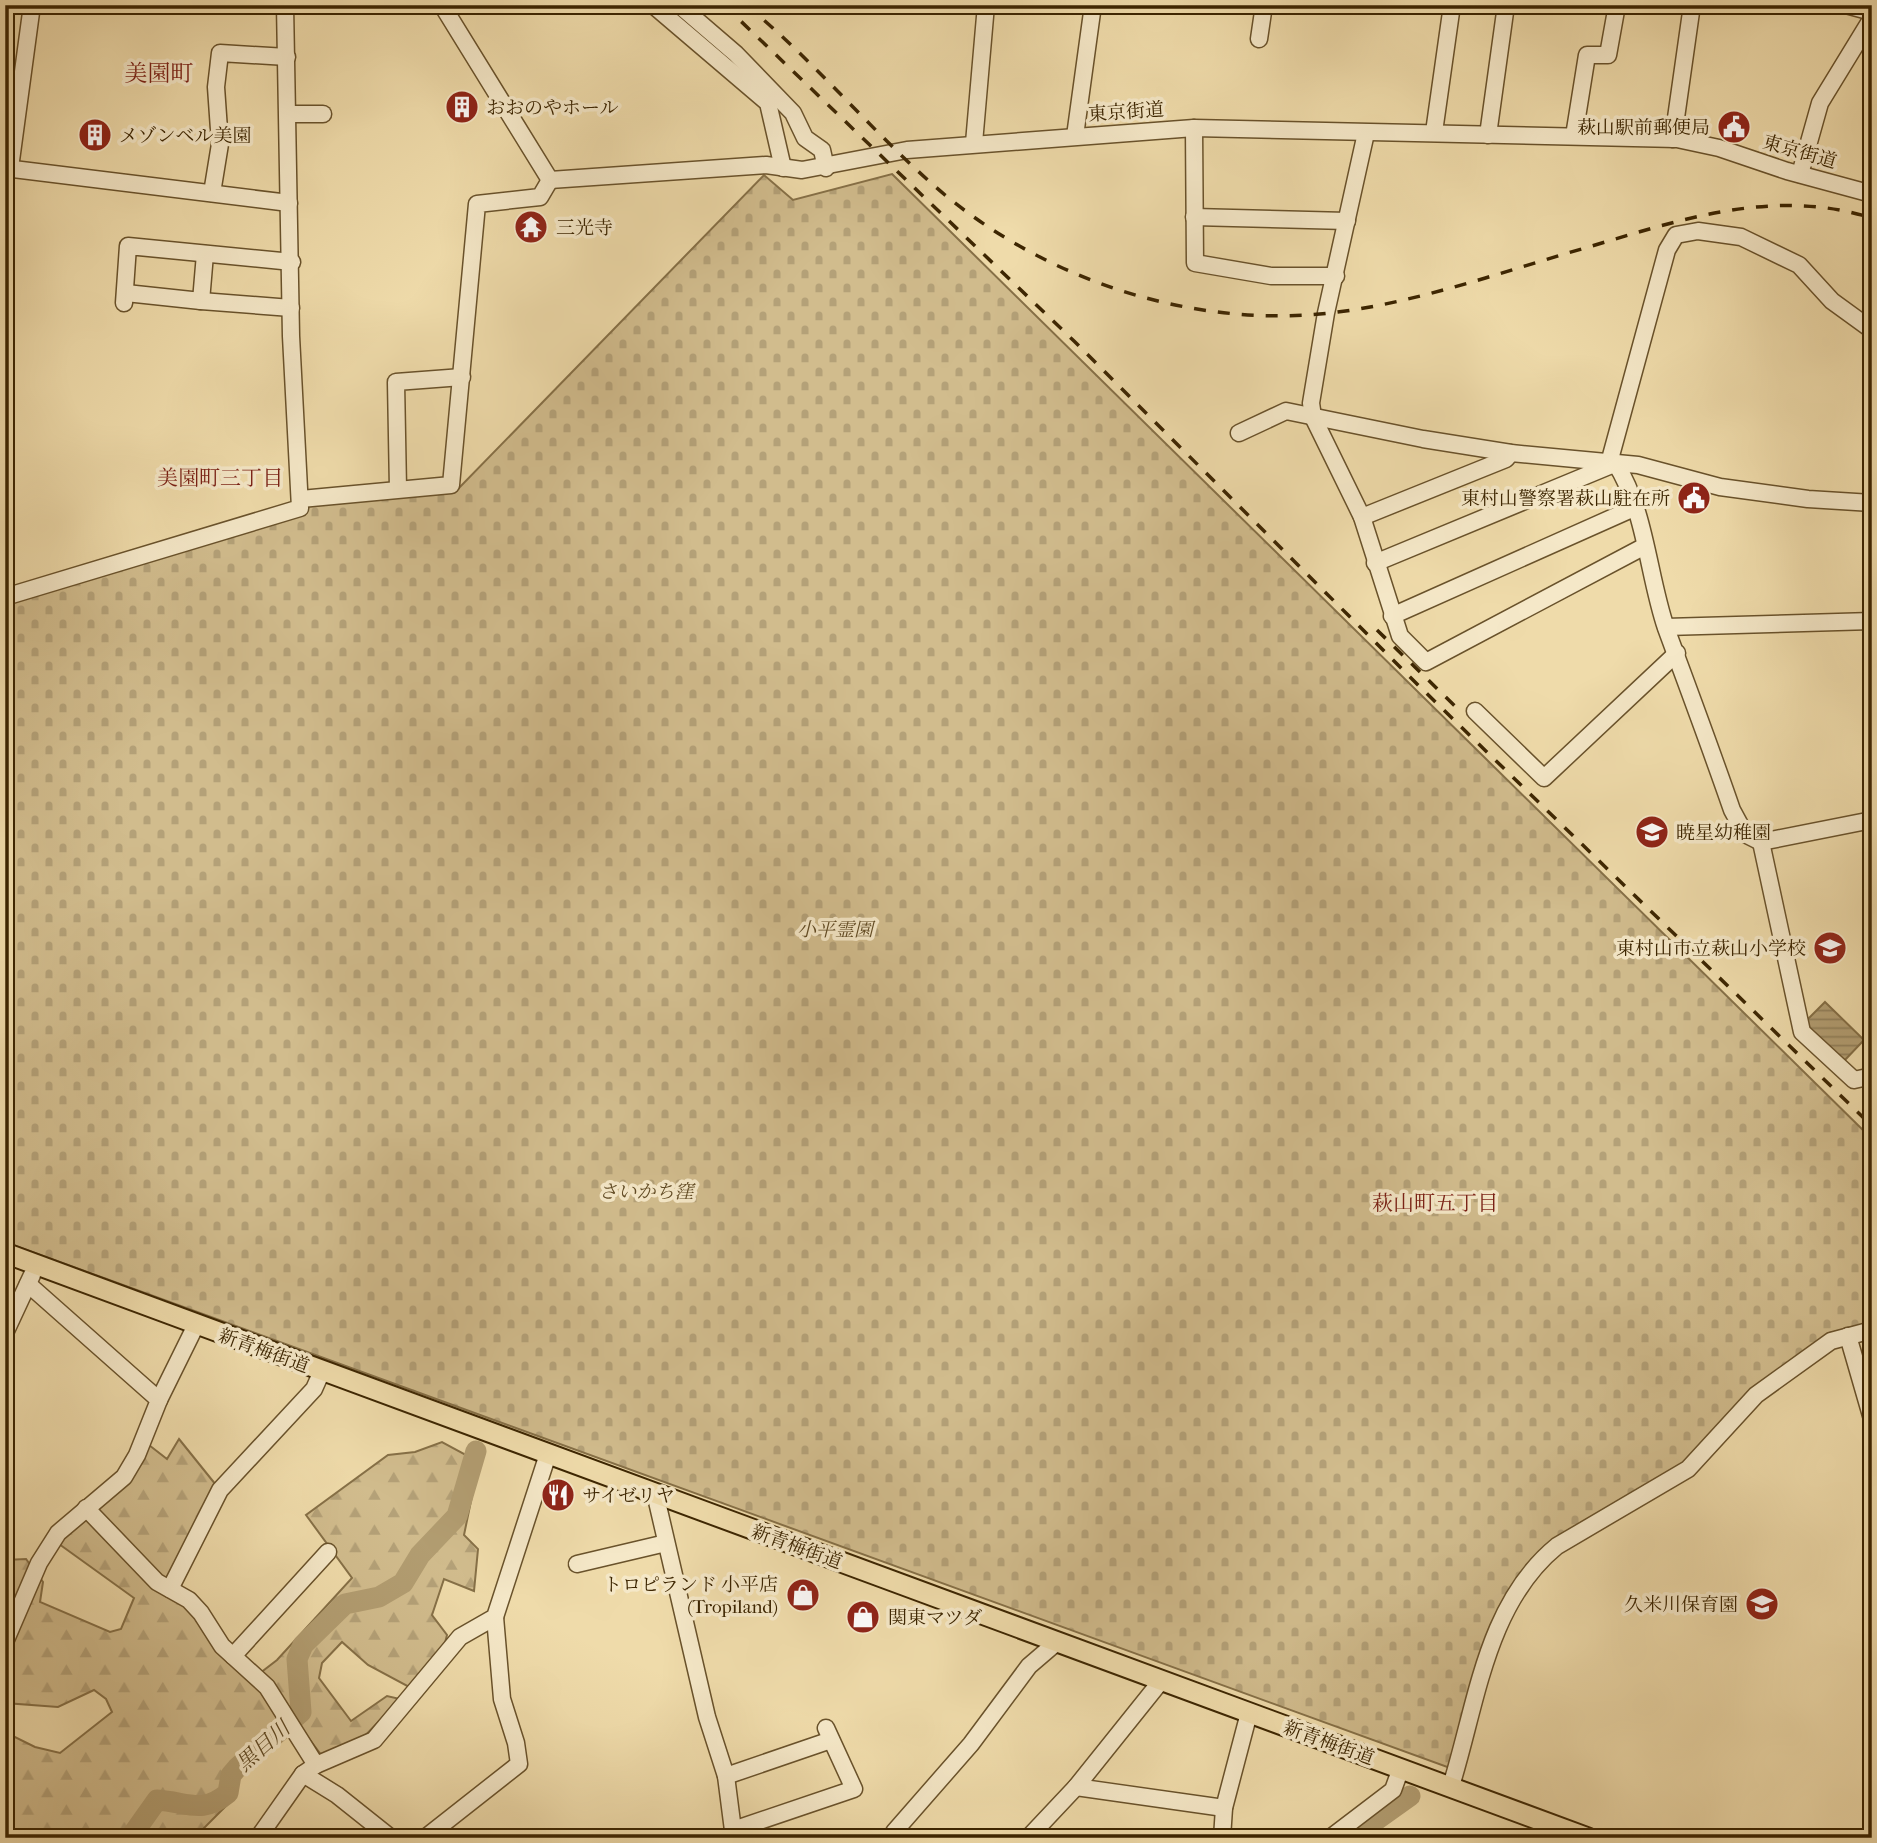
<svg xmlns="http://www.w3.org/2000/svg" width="1877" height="1843" viewBox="0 0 1877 1843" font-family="'IM FELL French Canon','Noto Serif JP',serif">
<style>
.forest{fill:url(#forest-firs);stroke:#867047;stroke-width:2}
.cemetery{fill:url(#cemetery-stones);stroke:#867047;stroke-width:2}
.water{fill:url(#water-rules);stroke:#836d44;stroke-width:2}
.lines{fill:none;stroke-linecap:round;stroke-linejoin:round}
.river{stroke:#b29d71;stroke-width:21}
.minor-casing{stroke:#69522b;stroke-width:19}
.major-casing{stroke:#3c2501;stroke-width:23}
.minor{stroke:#f5e8c8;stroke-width:16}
.major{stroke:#efdbaa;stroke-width:19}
.rail{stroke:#3c2501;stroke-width:3.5;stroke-dasharray:12 12;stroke-linecap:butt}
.labels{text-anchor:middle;stroke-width:7;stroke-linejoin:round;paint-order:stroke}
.poi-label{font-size:19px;fill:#3c2501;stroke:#f5e8c8;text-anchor:start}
.street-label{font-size:19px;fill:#3c2501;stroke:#f5e8c8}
.park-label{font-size:19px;font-style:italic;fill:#614b24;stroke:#f5e8c8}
.neighbourhood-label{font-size:21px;fill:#7a1f14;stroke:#f5e8c8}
.water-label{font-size:21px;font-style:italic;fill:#5f4923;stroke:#f5e8c8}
.quarter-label{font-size:23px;fill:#7a1f14;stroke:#f5e8c8}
</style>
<defs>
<pattern id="forest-firs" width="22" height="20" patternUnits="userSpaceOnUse" patternTransform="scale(1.75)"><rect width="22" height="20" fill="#d1bc8d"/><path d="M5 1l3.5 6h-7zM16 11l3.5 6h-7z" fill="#b4a178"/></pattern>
<pattern id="cemetery-stones" width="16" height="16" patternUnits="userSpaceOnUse" patternTransform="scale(1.75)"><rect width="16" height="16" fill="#d1bc8d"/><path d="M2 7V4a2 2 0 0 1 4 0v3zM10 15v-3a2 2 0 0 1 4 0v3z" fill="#b4a178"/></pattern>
<pattern id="water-rules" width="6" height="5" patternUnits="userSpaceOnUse" patternTransform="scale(1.75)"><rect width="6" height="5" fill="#b29d71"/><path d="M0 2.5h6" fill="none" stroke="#92805a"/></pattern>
</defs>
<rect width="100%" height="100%" fill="#efdbaa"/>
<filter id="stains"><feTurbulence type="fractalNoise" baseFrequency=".00286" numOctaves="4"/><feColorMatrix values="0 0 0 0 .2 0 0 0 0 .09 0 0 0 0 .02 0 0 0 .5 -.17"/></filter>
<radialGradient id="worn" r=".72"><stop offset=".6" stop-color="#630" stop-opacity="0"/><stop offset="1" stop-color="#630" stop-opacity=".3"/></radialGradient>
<polygon class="forest" points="179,1439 216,1485 165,1592 190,1607 209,1640 251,1680 277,1660 352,1578 306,1515 388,1455 415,1452 442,1442 479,1462 464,1535 478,1549 474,1591 444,1579 432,1615 447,1635 444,1647 411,1688 368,1665 342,1642 322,1663 319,1678 351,1721 387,1696 400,1699 362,1739 322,1756 301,1728 290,1733 237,1776 227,1805 204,1828 207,1838 5,1838 5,1732 35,1747 60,1753 112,1712 106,1699 94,1690 58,1707 5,1703 5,1560 26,1559 43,1582 40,1602 110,1632 121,1629 134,1598 59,1544 67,1529 149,1445 167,1459"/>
<polygon class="cemetery" points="892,174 1872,1139 1872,1324 1829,1333 1751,1391 1685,1467 1534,1559 1450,1768 5,1242 5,604 306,499 458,489 764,175 793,200"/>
<polygon class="water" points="1825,1002 1864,1040 1843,1062 1803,1024"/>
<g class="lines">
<g class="river">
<path d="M130,1838L157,1800C188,1802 202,1815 228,1793L231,1775L237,1768L301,1712L297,1659L303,1645L345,1604L379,1597L403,1583L420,1555L457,1516L476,1451"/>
<polyline points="1351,1838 1410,1796"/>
</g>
<defs>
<g id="minor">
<polyline points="442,5 550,180 766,165 802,170 907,150 1194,128 1677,139 1719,148 1787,171 1872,194"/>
<polyline points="653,5 768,103 783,168"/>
<polyline points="679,5 736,54 793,113 805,138 822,150 826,168"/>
<polyline points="1846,5 1872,12"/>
<polyline points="1259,39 1264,5"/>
<polyline points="289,114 323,114"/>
<polyline points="1194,128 1195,263 1271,276 1336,276"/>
<polyline points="1434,132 1452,5"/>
<polyline points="1366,133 1326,313 1311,403 1313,417 1362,517 1400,636 1426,662 1645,546"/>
<polyline points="1488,135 1506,5"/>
<polyline points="1075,136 1093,5"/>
<polyline points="1574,136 1587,55 1608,55 1617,5"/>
<polyline points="1673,139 1692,5"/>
<polyline points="974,143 986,5"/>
<polyline points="5,168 289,203"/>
<polyline points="10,168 32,5"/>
<polyline points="1800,174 1820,103 1872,18"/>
<polyline points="212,193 220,144 216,87 220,53 287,57"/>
<polyline points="1194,217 1347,221"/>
<polyline points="126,293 201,301 205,254"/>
<polyline points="201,301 291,308"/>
<polyline points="124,303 128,246 292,262"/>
<polyline points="1239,433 1286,411 1423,439 1511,453 1638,465 1720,487 1808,499 1872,503"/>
<polyline points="1609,463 1667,250 1676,235 1698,231 1741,237 1799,265 1832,301 1872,330"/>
<path d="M1616,464C1646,512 1648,575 1666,628C1688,688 1711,749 1732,810L1745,834L1761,842L1872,820"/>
<polyline points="398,489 396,382 462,377"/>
<polyline points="301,499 451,485 477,204 540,197 550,180"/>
<polyline points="1362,517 1506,459 1511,453"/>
<polyline points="1375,563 1614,464"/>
<polyline points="5,597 300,508 291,336 285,5"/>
<polyline points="1392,616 1634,508"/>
<polyline points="1666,627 1872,621"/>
<polyline points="1475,711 1544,778 1677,653"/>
<polyline points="1761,842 1802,1032 1854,1080 1872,1076"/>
<polyline points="5,1333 32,1275"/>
<polyline points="1848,1336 1872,1419"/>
<polyline points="159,1400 196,1325"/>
<polyline points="655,1493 707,1717 726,1776 734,1838"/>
<polyline points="86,1508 157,1582 189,1600 201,1613 222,1646 267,1687 316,1765"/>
<polyline points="577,1564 666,1543"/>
<polyline points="170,1589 220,1490 314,1389 322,1371"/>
<polyline points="5,1642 39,1563 58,1533 124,1477 137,1455 159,1400 28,1284"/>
<polyline points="233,1656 328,1552"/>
<polyline points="303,1774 337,1795 391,1838"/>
<polyline points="726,1776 831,1740"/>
<path d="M1451,1786C1477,1703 1486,1604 1557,1546L1688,1469L1756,1395L1831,1341L1872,1330"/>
<polyline points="1076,1787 1224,1808"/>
<polyline points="733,1830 854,1789 826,1728"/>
<polyline points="258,1838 303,1774 316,1765 374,1740 460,1637 495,1617 548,1454"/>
<polyline points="425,1838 519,1764 516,1743 502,1699 495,1617"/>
<polyline points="895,1838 894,1832 971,1744 1029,1666 1057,1642"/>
<polyline points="1028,1838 1076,1787 1161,1681"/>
<polyline points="1222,1838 1224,1808 1249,1713"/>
<polyline points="1330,1838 1393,1790 1401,1768"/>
</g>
<polyline id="major" points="5,1253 1588,1838"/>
</defs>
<use href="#minor" class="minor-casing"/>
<use href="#major" class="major-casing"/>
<use href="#minor" class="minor"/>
<use href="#major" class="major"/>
<g class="rail">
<polyline points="724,5 1074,341 1419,686 1872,1126"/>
<path d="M746,5C817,63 875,136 945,195C1051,282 1194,328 1330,313C1417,303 1501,272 1585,248C1680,220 1773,187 1872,218"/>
<polyline points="1377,630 1457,708"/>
</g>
</g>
<defs>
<symbol id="building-disc" viewBox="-11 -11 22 22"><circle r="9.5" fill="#8f2418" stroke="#f5e8c8"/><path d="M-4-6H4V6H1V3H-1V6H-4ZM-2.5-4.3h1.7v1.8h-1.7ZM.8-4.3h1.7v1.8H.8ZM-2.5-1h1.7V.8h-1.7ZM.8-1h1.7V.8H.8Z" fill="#fff"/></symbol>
<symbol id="civic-disc" viewBox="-11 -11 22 22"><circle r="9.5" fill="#8f2418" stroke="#f5e8c8"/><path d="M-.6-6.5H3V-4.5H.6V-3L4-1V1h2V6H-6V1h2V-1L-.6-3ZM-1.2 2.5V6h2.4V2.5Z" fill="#fff"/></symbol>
<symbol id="temple-disc" viewBox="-11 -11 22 22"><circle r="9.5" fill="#8f2418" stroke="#f5e8c8"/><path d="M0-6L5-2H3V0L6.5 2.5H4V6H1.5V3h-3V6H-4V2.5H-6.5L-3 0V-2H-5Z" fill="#fff"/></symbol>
<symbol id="school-disc" viewBox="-11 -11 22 22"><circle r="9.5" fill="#8f2418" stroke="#f5e8c8"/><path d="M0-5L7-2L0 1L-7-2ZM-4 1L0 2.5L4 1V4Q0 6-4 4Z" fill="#fff"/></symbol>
<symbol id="restaurant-disc" viewBox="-11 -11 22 22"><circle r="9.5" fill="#8f2418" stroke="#f5e8c8"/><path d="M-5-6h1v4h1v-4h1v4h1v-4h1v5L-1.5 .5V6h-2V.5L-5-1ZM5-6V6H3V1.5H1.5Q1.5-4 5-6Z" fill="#fff"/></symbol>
<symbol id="shop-disc" viewBox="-11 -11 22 22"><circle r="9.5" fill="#8f2418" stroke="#f5e8c8"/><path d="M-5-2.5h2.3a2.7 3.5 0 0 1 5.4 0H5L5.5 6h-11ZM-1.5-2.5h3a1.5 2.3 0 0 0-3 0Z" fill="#fff"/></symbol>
</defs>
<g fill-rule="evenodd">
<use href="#building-disc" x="443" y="88" width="38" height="38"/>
<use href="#civic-disc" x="1715" y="108" width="38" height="38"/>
<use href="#building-disc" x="76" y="116" width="38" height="38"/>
<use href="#temple-disc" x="512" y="208" width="38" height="38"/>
<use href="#civic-disc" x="1675" y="479" width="38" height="38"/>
<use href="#school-disc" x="1633" y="813" width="38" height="38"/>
<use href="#school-disc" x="1811" y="929" width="38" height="38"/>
<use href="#restaurant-disc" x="539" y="1476" width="38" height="38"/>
<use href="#shop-disc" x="784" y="1576" width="38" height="38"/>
<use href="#school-disc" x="1743" y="1585" width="38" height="38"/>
<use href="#shop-disc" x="844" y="1598" width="38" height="38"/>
</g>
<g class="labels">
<g class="poi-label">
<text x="486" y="114">おおのやホール</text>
<text x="1710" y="134" text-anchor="end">萩山駅前郵便局</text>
<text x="119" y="142">メゾンベル美園</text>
<text x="556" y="234">三光寺</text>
<text x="1670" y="505" text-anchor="end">東村山警察署萩山駐在所</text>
<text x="1676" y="839">暁星幼稚園</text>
<text x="1806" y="955" text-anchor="end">東村山市立萩山小学校</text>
<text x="582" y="1502">サイゼリヤ</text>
<text x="778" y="1591" text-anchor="end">トロピランド 小平店<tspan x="778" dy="22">(Tropiland)</tspan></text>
<text x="1738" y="1611" text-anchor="end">久米川保育園</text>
<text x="888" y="1624">関東マツダ</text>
</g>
<g class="street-label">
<text transform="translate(1126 111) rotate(-4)" y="7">東京街道</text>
<text transform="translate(1800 151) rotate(16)" y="7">東京街道</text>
<text transform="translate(264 1350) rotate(20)" y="7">新青梅街道</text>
<text transform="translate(797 1546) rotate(20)" y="7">新青梅街道</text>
<text transform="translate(1329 1742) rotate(20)" y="7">新青梅街道</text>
</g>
<g class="park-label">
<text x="835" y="936">小平霊園</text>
<text x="646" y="1198">さいかち窪</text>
</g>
<g class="neighbourhood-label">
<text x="220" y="485">美園町三丁目</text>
<text x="1435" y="1210">萩山町五丁目</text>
</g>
<g class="water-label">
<text transform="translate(263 1746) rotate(-42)" y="7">黒目川</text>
</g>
<g class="quarter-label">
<text x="159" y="81">美園町</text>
</g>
</g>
<rect width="1877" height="1843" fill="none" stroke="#efdbaa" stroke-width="28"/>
<rect x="7" y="7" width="1863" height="1829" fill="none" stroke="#3c2501" stroke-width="3.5"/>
<rect x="14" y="14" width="1849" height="1815" fill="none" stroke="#3c2501" stroke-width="2"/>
<rect width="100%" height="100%" filter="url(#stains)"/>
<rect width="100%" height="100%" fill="url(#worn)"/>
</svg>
